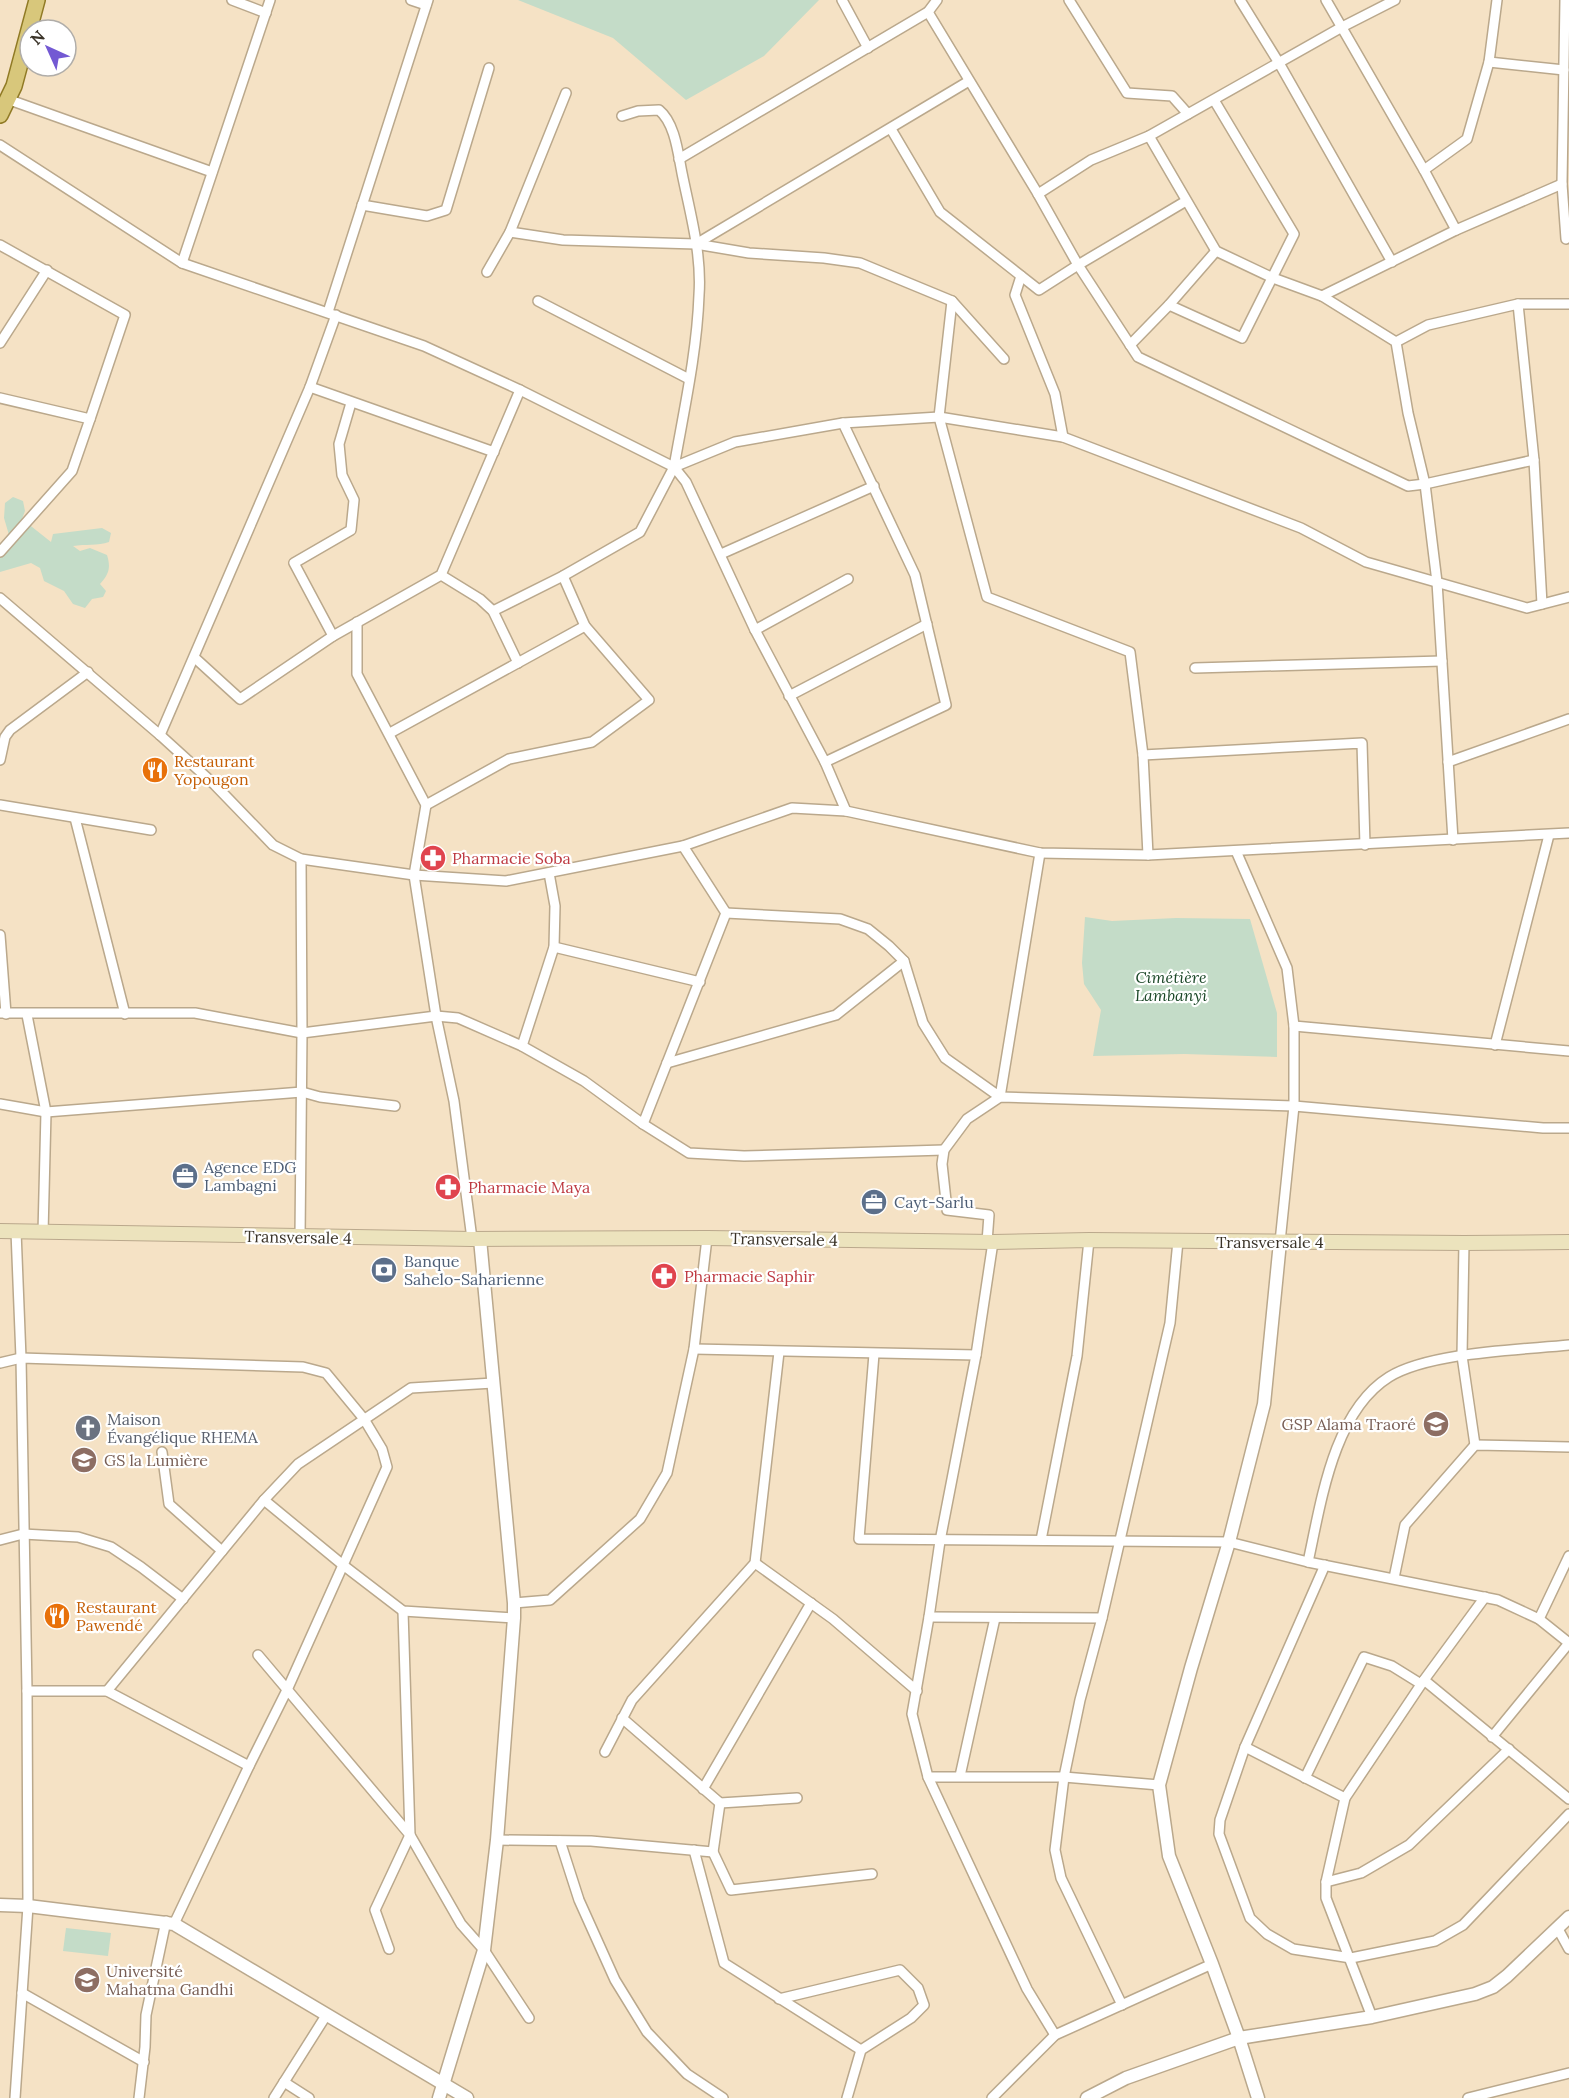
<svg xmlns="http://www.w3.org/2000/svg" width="1569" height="2098" viewBox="0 0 1569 2098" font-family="Lora,serif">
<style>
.green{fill:#c4dcc8}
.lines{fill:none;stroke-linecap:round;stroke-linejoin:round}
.minor-casing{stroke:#baa88c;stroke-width:12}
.tertiary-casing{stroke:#baa88c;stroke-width:15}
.secondary-casing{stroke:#baa88c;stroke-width:16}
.primary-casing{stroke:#907a25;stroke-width:18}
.minor{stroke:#fff;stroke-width:9}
.tertiary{stroke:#fff;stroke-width:12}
.secondary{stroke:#ece3bd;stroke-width:14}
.primary{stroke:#d8c77b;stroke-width:15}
.labels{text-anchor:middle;stroke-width:4.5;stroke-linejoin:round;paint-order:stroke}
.food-label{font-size:16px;fill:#c56008;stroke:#fff;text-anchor:start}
.health-label{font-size:16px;fill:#be3a42;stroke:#fff;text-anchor:start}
.park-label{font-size:16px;font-style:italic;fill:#1b4727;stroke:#fff}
.service-label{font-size:16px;fill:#4e5e75;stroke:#fff;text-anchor:start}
.street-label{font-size:16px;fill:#3a3328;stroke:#fff}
.worship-label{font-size:16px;fill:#5b616d;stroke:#fff;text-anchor:start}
.education-label{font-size:16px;fill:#785e54;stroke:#fff;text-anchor:start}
</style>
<rect width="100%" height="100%" fill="#f5e2c5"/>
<g class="green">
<polygon points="518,0 819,0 764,56 686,100 613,38"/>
<path d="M13,497L23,501L25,511L22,519L51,542L53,534L102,528L111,533L109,542C98,546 85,544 73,546L80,551L90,548L107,555C111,568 109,574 100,584L106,591L103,597L92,599L85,608L73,604L64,591L44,581L40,568L31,563L0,572V546L9,535L4,518L5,503Z"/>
<polygon points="1085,917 1112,921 1176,918 1250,919 1277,1013 1277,1057 1184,1054 1093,1056 1101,1010 1084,984 1082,963"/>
<polygon points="66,1928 111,1933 108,1956 63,1951"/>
</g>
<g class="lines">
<defs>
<g id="minor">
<polyline points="232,0 266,13"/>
<polyline points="411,0 426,5"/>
<polyline points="842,0 868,48"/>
<polyline points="1069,0 1127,93 1172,96 1188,114"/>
<polyline points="1240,0 1279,63 1392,262"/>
<polyline points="1326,0 1424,170 1456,230"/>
<polyline points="1565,0 1562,184 1566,239"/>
<polyline points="928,12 1038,194 1078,265 1138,357 1408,486 1425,484 1534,460"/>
<polyline points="1489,62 1564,70"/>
<polyline points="7,99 212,172"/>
<path d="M622,116L638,111L659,110C675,123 678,153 682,173C690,213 702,254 699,295C697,352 684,410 674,467L686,482L755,630L825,762L846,811"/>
<polyline points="891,129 940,212 1039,290 1078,265 1186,201"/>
<polyline points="1149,136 1216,251 1273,278 1322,296 1396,342 1408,413 1425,484 1437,582 1453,840"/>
<polyline points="0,145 182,263 424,346 520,390 674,467"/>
<polyline points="679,159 928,12 937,0"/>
<polyline points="1424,170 1467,139 1489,62 1497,0"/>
<polyline points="1038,194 1091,160 1149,136 1342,27 1395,0"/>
<polyline points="362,205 427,216 446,210 489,68"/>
<polyline points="510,232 563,240 696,244 749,253 824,258 860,263 952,301 1004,359"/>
<polyline points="696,244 969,81"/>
<polyline points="0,245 125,315 90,419"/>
<polyline points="182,263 270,0"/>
<polyline points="487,272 510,232 566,93"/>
<polyline points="1021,276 1015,295 1055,394 1063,437"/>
<polyline points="1322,296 1456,230 1562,184"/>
<polyline points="538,301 689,379"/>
<polyline points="952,301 939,417 987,597 1130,652 1143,755 1148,855"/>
<polyline points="1518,304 1534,460 1542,604"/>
<polyline points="1169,305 1242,338 1294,234 1214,100"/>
<polyline points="328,312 428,0"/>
<polyline points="1396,342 1428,325 1518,304 1569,304"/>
<polyline points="0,343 47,270"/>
<polyline points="1130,345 1169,305 1216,251"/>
<polyline points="310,387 494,452"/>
<polyline points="0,398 90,419 72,471 0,552"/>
<polyline points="721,554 874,486"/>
<polyline points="441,575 480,599 493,611 518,663"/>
<polyline points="0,598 160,735 215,785 273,845 301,859 414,875 506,881 683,846 792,808 846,811 1040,853 1148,855 1569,833"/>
<polyline points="493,611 563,576 640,532 674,467 735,442 843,423 939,417 1063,437 1301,528 1366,562 1527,608 1569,597"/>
<polyline points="357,622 357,674 426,805 414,875 436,1016 454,1101 472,1239"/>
<polyline points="755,630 848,579"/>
<polyline points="333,636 294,563 351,530 354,500 342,475 339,444 351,403"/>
<polyline points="195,658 240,699 333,636 441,575 520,390"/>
<polyline points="1195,668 1442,661"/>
<polyline points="789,696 927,624"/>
<polyline points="390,733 585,626"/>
<polyline points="160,735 310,387 336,315"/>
<polyline points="1143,755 1362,743 1365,845"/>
<polyline points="0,760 5,737 10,730 88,672"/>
<polyline points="825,762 946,705 915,575 843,423"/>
<polyline points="1448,762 1569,719"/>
<polyline points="0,805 151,830"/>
<polyline points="426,805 509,759 592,742 649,700 585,626 563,576"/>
<polyline points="75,818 125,1014"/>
<polyline points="1236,851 1287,968 1294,1026 1294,1106 1280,1242"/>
<polyline points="726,913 840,919 868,929 889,946 904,961 923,1023 945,1058 1000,1097 1040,853"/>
<polyline points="0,935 6,1014"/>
<polyline points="554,947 700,982"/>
<polyline points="0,1013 195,1013 302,1033 436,1016 458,1018 522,1046 584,1081 643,1124 689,1153 744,1156 944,1150"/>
<polyline points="27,1015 46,1112 43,1233"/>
<polyline points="1294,1026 1569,1051"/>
<polyline points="1495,1045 1549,835"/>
<polyline points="522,1046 554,947 555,906 549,873"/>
<polyline points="667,1063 836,1015 904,961"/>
<polyline points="0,1104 46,1112 302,1092 320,1097 395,1106"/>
<polyline points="643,1124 726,913 683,846"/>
<polyline points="300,1237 302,1033 301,859"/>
<polyline points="987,1242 989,1215 947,1210 942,1164 944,1150 967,1119 1000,1097 1294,1106 1543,1128 1569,1128"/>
<polyline points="993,1242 976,1355 940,1541 929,1617 912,1714 928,1777 1027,1989 1055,2035"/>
<polyline points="1464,1243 1462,1356 1475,1445"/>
<polyline points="694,1349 976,1355"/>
<polyline points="874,1354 859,1539 1229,1542 1308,1562 1498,1600 1539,1619 1569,1643"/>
<polyline points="0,1363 21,1358 303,1367 326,1373 364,1419 382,1449 387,1467 287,1690 249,1766 174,1924"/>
<polyline points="162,1452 169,1504 222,1551"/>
<polyline points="264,1500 343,1565 403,1611 514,1618"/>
<polyline points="0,1540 23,1534 78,1537 111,1547 141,1567 183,1599"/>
<polyline points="1041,1540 1077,1356 1089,1240"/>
<path d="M1308,1562C1321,1503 1333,1412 1389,1377C1430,1352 1520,1350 1569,1345"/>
<polyline points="755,1563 833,1619 917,1691"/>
<polyline points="1325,1565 1245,1747 1220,1820 1219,1834 1250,1918 1267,1934 1293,1949 1351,1958 1435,1941 1463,1925 1569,1814"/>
<polyline points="1394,1578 1405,1525 1475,1445 1569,1447"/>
<polyline points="514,1603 550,1600 640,1519 667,1473 694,1349 707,1238"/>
<polyline points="929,1617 1102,1618"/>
<polyline points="1539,1619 1569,1556"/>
<polyline points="258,1655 410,1835 461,1924 484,1950 529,2018"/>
<polyline points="1424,1680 1569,1799"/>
<polyline points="27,1691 107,1691 249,1766"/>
<polyline points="107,1691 264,1500 298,1464 411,1388 493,1383"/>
<polyline points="622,1718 720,1803 797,1798"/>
<polyline points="1492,1737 1569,1643"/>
<polyline points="1245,1747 1345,1798"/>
<polyline points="605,1752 632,1700 755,1563 779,1352"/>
<polyline points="960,1776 995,1618"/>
<polyline points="928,1777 1064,1777 1159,1785"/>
<polyline points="1305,1778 1364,1657 1392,1666 1421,1684"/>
<polyline points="703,1789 811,1603"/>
<polyline points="497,1840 591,1841 713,1852 720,1803"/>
<polyline points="560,1841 579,1900 615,1980 647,2032 687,2074 723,2098"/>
<polyline points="694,1850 724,1963 861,2050"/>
<polyline points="713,1852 731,1890 872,1874"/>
<polyline points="1326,1882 1361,1873 1409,1845 1509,1749"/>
<polyline points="1558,1929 1569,1949"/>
<polyline points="389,1949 375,1910 410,1835 403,1611"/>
<polyline points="22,1993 144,2062"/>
<polyline points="779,1999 900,1970 918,1988 924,2005 911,2018 861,2050 847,2098"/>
<polyline points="1122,2005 1061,1878 1055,1850 1064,1777 1080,1700 1102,1618 1170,1323 1178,1241"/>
<polyline points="1372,2017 1326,1898 1326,1882 1345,1798 1424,1680 1485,1597"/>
<polyline points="284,2082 309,2098"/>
<polyline points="15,2098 28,1906 27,1691 21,1358 16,1231"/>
<polyline points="139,2098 145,2047 146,2015 166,1921"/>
<polyline points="274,2098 327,2014"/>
<polyline points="992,2098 1055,2035 1212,1964"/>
<polyline points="1468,2098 1569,2073"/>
</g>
<g id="tertiary">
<polyline points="0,1905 28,1906 174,1924 467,2098"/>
<polyline points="439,2098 484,1950 497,1840 514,1618 514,1603 480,1239"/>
<polyline points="1087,2098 1126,2078 1239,2038 1372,2017 1475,1994 1493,1987 1507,1976 1569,1917"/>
<polyline points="1258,2098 1239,2038 1212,1964 1169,1856 1159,1785 1191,1668 1229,1542 1264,1404 1280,1242"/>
</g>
<polyline id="secondary" points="0,1231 472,1239 707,1238 993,1242 1089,1240 1464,1243 1569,1242"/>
<polyline id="primary" points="0,115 14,86 37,0"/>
</defs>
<use href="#minor" class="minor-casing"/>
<use href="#tertiary" class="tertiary-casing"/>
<use href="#secondary" class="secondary-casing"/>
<use href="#primary" class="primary-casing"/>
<use href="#minor" class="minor"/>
<use href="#tertiary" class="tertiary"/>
<use href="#secondary" class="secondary"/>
<use href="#primary" class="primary"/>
</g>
<defs>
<symbol id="restaurant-disc" viewBox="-11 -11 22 22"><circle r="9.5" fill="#e8710a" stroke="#fff"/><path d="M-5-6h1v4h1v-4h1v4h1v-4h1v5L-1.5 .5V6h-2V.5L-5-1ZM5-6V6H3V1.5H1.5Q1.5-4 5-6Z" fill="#fff"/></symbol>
<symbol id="pharmacy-disc" viewBox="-11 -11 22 22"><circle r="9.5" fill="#e0444e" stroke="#fff"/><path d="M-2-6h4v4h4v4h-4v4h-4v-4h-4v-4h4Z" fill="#fff"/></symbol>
<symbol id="office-disc" viewBox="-11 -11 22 22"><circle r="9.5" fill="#5c6f8a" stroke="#fff"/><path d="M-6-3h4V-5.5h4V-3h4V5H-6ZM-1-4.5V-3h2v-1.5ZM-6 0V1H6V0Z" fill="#fff"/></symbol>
<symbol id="bank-disc" viewBox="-11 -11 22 22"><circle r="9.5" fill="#5c6f8a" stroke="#fff"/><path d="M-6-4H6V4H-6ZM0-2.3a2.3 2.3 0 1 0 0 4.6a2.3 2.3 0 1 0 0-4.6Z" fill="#fff"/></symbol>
<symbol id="school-disc" viewBox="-11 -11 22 22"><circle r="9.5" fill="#8d6e63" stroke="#fff"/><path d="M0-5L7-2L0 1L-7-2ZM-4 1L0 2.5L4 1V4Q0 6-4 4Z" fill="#fff"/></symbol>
<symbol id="church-disc" viewBox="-11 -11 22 22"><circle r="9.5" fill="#6b7280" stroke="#fff"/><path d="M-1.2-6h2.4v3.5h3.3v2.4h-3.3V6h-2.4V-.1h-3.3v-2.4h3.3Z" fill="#fff"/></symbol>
<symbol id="university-disc" viewBox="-11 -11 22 22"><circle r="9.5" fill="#8d6e63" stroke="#fff"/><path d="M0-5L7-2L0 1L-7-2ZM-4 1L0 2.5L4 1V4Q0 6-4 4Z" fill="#fff"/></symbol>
</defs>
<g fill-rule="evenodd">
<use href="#restaurant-disc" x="140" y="755" width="30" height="30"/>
<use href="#pharmacy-disc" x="418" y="843" width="30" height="30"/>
<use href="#office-disc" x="170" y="1161" width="30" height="30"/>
<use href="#pharmacy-disc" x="433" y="1172" width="30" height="30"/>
<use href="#office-disc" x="859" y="1187" width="30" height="30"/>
<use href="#bank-disc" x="369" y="1255" width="30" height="30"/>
<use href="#pharmacy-disc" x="649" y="1261" width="30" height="30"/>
<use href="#school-disc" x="1421" y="1409" width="30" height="30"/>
<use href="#church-disc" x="73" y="1413" width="30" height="30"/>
<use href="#school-disc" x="69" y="1445" width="30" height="30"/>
<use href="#restaurant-disc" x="42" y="1601" width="30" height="30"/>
<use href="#university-disc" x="72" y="1965" width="30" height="30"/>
</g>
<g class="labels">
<g class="food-label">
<text x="174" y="767">Restaurant<tspan x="174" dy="18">Yopougon</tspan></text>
<text x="76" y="1613">Restaurant<tspan x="76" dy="18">Pawendé</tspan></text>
</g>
<g class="health-label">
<text x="452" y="864">Pharmacie Soba</text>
<text x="468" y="1193">Pharmacie Maya</text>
<text x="684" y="1282">Pharmacie Saphir</text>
</g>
<g class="park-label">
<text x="1171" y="983">Cimétière<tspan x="1171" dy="18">Lambanyi</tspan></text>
</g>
<g class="service-label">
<text x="204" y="1173">Agence EDG<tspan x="204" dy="18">Lambagni</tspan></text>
<text x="894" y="1208">Cayt-Sarlu</text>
<text x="404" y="1267">Banque<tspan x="404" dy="18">Sahelo-Saharienne</tspan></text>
</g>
<g class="street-label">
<text transform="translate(298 1237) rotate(1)" y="6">Transversale 4</text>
<text transform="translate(784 1239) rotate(1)" y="6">Transversale 4</text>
<text x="1270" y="1248">Transversale 4</text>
</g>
<g class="worship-label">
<text x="107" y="1425">Maison<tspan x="107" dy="18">Évangélique RHEMA</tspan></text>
</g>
<g class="education-label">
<text x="1416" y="1430" text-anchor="end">GSP Alama Traoré</text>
<text x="104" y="1466">GS la Lumière</text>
<text x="106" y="1977">Université<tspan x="106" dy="18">Mahatma Gandhi</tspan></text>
</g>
</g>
<g transform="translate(48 48) rotate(315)"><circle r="28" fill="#ffffff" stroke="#b0ada9" stroke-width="1.5"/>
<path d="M0-4.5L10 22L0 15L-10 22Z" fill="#7359d3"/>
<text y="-9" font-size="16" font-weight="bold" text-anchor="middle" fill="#3a3328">N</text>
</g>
</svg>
